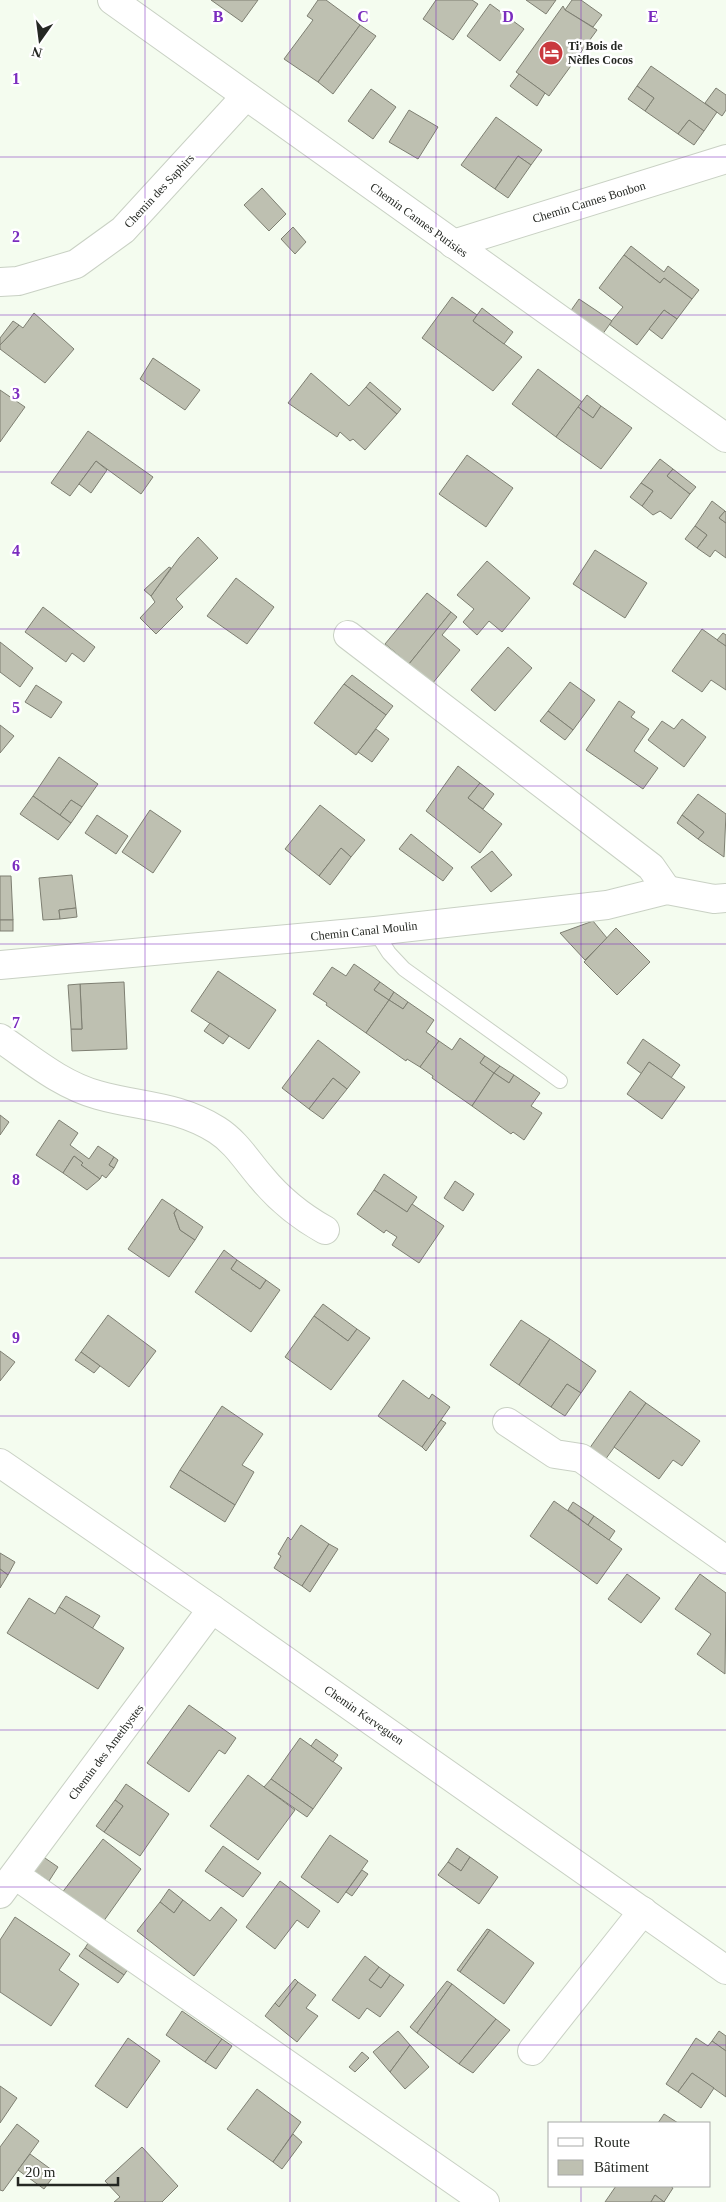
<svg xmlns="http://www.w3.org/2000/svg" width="726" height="2202" viewBox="0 0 726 2202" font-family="'Times New Roman',serif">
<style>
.building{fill:#bec0b1;stroke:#7e7f72}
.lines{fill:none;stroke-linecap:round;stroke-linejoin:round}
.lane-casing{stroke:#c9d1c4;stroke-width:16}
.street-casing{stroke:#c9d1c4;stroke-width:30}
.lane{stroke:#fff;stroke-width:14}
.street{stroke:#fff;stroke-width:28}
.grid{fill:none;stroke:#7b2cbf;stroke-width:1;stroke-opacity:0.55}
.labels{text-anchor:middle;stroke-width:5;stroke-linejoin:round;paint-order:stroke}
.poi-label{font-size:12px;font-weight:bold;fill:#252823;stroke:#fff;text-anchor:start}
.street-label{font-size:12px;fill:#252823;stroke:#fff}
.grid-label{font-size:16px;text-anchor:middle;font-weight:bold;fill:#7b2cbf;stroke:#fff;stroke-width:5;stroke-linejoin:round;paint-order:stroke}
</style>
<rect width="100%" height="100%" fill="#f4fcef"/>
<g class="building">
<polygon points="211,0 258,0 242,22"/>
<polygon points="318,0 326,0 360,25 318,82 284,59 313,20 307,16"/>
<polygon points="436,0 472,0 478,4 453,40 423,19"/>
<polygon points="526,0 556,0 546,14"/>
<polygon points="572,0 581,0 602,15 593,27 565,10"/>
<polygon points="490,4 524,29 500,61 467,36"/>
<polygon points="563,6 565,10 597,30 549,96 516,72"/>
<polygon points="360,25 376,36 333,94 318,82"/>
<polygon points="651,66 717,112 704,131 689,120 678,134 645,111 654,98 637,86"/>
<polygon points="519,74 545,93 537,106 510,86"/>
<polygon points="637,86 654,98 645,111 628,99"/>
<polygon points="716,88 726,95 726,110 722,116 705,103"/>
<polygon points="371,89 396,107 373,139 348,121"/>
<polygon points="409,110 438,127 418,159 389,142"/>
<polygon points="496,117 542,150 531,165 518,156 495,189 461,165"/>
<polygon points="689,120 704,131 694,145 678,134"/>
<polygon points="518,156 531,165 508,198 495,189"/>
<polygon points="262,188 286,214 269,231 244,205"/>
<polygon points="293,227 306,242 295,254 281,239"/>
<polygon points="631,246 664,272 668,266 699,290 692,299 664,278 660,283 624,255"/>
<polygon points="624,255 660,283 664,278 692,299 677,319 664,310 637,345 609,324 623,307 599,288"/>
<polygon points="452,297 477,315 473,321 522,357 493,391 422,338"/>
<polygon points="579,299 612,321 597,342 565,319"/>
<polygon points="482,308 513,332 504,344 473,321"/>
<polygon points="664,310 677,319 662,339 649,329"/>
<polygon points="34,313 74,349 45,383 0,349 0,345 19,325 23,328"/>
<polygon points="13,321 19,325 0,345 0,338"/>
<polygon points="153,358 200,390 185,410 140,379"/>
<polygon points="538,369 582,402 556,437 512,404"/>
<polygon points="311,373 349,406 366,387 397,414 365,450 353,439 350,441 340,432 337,437 288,403"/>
<polygon points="370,382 401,409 397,414 366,387"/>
<polygon points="0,390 25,407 0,442"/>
<polygon points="587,395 601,406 593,418 578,407"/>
<polygon points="601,406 632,428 601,469 556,437 578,407 593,418"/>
<polygon points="88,431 153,477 141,494 96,461 70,496 51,483"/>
<polygon points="467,455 513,488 486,527 439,494"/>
<polygon points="660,459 673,469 667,476 690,494 671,519 660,511 653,515 642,506 653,491 641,483"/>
<polygon points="96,461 107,470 91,493 79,484"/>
<polygon points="673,469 696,487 690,494 667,476"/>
<polygon points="641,483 653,491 642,506 630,497"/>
<polygon points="712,501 725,511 719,518 726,523 726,558 715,550 710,557 697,548 707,535 695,526"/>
<polygon points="725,511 726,512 726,523 719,518"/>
<polygon points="695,526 707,535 697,548 685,539"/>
<polygon points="198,537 218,558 176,599 183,607 156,634 140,618 155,602 151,596 179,558"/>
<polygon points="595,550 647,583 625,618 573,584"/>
<polygon points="487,561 530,598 502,632 489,621 477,635 463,622 474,609 457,595"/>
<polygon points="169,567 171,568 151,596 144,590"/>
<polygon points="236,578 274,607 247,644 207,616"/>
<polygon points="427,593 451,612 409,664 385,644"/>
<polygon points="43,607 95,647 84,662 72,653 66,662 25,632"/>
<polygon points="451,612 457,617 442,635 460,650 432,684 409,664"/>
<polygon points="702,629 726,646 726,690 711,680 702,692 672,671"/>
<polygon points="723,633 726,635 726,646 717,640"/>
<polygon points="0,642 33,668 20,687 0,672"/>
<polygon points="508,647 532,668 495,711 471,690"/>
<polygon points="352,675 393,706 386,715 344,684"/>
<polygon points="570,682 595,700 573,730 548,711"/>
<polygon points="344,684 386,715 356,755 314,723"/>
<polygon points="36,685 62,702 51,718 25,702"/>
<polygon points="619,701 635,712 631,717 649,729 634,751 658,768 643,789 586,750"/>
<polygon points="548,711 573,730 565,740 540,721"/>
<polygon points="682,719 706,737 684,767 648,740 662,721 674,729"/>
<polygon points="0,725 14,736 0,753"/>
<polygon points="376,729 389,739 372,762 358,752"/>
<polygon points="59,757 98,784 82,807 71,800 60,815 33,796"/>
<polygon points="458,766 480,783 468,798 502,824 480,853 426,811"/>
<polygon points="480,783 494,794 483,809 468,798"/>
<polygon points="698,794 726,814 724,857 698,839 704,832 682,815"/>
<polygon points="33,796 71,823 58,840 20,814"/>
<polygon points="71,800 82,807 71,823 60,815"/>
<polygon points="320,805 365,840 351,857 341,848 319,876 285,849"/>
<polygon points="150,810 181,831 153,873 122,852"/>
<polygon points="97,815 128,836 116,854 85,833"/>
<polygon points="682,815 704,832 698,839 677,823"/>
<polygon points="411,834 453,868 443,881 399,849"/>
<polygon points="341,848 351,857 330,885 319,876"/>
<polygon points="492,851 512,875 491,892 471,867"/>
<polygon points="72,875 76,908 59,910 60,919 43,920 39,878"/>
<polygon points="0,876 11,876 13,920 0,920"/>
<polygon points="76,908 77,917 60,919 59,910"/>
<rect x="0" y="920" width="13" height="11"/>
<polygon points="593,921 607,938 585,960 560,933"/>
<polygon points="616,928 650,962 617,995 584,962"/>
<polygon points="354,964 380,982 374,990 389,1000 366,1033 326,1005 327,1003 313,994 332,967 346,976"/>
<polygon points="218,971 276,1010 249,1049 191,1011"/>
<polygon points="124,982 127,1049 72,1051 71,1029 82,1029 80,984"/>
<polygon points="380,982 394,992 389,1000 374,990"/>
<polygon points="80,984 82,1029 71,1029 68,985"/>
<polygon points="394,992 408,1002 403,1009 389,1000"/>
<polygon points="389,1000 403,1009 408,1002 434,1020 426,1032 439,1041 420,1067 407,1059 406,1061 366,1033"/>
<polygon points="210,1023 229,1036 223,1044 204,1031"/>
<polygon points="460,1038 485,1056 480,1063 494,1073 472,1106 432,1078 433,1076 420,1067 439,1041 452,1050"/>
<polygon points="643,1039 680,1065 671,1078 649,1062 642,1074 627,1063"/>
<polygon points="318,1040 360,1072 347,1089 333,1078 309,1109 282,1088"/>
<polygon points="485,1056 500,1066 494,1073 480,1063"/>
<polygon points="649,1062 685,1087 662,1119 627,1094"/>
<polygon points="500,1066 514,1075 509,1083 494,1073"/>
<polygon points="494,1073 509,1083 514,1075 540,1093 531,1106 542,1113 524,1140 513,1132 511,1134 472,1106"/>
<polygon points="333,1078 347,1089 323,1119 309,1109"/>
<polygon points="0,1115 9,1122 0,1135"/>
<polygon points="59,1120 78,1133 70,1145 89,1159 98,1146 114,1157 109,1165 114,1168 106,1178 102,1175 100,1179 81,1165 83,1163 74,1156 63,1173 36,1155"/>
<polygon points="74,1156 83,1163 81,1165 100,1179 87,1190 63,1173"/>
<polygon points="114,1157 118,1160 114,1168 109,1165"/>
<polygon points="384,1174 417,1197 407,1212 374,1190"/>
<polygon points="455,1181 474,1194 463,1211 444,1198"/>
<polygon points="374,1190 407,1212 412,1204 444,1226 419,1263 392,1245 397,1237 386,1230 384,1233 357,1214"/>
<polygon points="162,1199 177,1209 174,1213 180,1230 195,1240 169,1277 128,1249"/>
<polygon points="177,1209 203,1227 195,1240 180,1230 174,1213"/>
<polygon points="224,1250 237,1260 231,1269 260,1289 266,1280 280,1290 251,1332 195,1292"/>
<polygon points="237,1260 266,1280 260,1289 231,1269"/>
<polygon points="323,1304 357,1329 348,1341 314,1316"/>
<polygon points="108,1315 156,1351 129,1387 81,1352"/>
<polygon points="314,1316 348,1341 357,1329 370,1338 331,1390 285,1357"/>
<polygon points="521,1320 550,1339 519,1385 490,1365"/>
<polygon points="550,1339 596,1371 581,1393 567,1384 551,1407 519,1385"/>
<polygon points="0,1351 15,1362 0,1381"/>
<polygon points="81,1352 100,1366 94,1373 75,1360"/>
<polygon points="403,1380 429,1399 432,1394 450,1407 422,1447 378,1416"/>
<polygon points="567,1384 581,1393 565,1416 551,1407"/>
<polygon points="630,1391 646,1403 605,1460 589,1449"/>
<polygon points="646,1403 700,1441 682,1466 673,1460 659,1479 614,1447"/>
<polygon points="222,1406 263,1434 242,1465 254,1472 235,1505 180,1470"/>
<polygon points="441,1420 446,1423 426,1451 422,1447"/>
<polygon points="180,1470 235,1505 225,1522 170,1487"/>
<polygon points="554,1501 622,1549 597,1584 530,1536"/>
<polygon points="573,1502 594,1516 588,1525 568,1510"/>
<polygon points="594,1516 615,1531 609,1540 588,1525"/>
<polygon points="301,1525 329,1544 302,1586 274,1568 281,1556 278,1554 288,1537 291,1540"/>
<polygon points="329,1544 338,1549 310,1592 302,1586"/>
<polygon points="0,1553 15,1562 8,1575 0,1569"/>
<polygon points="0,1569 8,1575 0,1588"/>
<polygon points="627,1574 660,1598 641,1623 608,1599"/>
<polygon points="700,1574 726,1593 725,1674 697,1654 711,1634 675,1609"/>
<polygon points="66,1596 100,1616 92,1629 59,1607"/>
<polygon points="29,1598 55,1614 59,1607 124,1648 98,1689 7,1633"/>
<polygon points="189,1705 236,1738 225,1754 219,1750 189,1792 147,1763"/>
<polygon points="300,1738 342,1768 313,1809 271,1779"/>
<polygon points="316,1739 338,1755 333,1762 311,1746"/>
<polygon points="248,1775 295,1810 258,1860 210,1826"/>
<polygon points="271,1779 313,1809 307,1817 264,1787"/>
<polygon points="126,1784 169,1814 140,1856 104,1832 123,1806 115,1800"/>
<polygon points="115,1800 123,1806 104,1832 96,1826"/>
<polygon points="330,1835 368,1861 338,1903 301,1877"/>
<polygon points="103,1839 141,1869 103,1922 61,1894"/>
<polygon points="223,1846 261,1873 243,1897 205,1871"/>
<polygon points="457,1848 470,1857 461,1871 448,1862"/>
<polygon points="42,1856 58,1867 49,1881 32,1870"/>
<polygon points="470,1857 498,1877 479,1904 438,1875 448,1862 461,1871"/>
<polygon points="362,1870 368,1874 352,1896 346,1892"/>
<polygon points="280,1881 320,1911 308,1928 297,1920 275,1949 246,1927"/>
<polygon points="169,1889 183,1900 174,1913 160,1902"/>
<polygon points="183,1900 210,1921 221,1907 237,1920 194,1976 137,1931 160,1902 174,1913"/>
<polygon points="15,1917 70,1954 59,1970 79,1984 51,2026 0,1992 0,1940"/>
<polygon points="487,1929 490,1930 460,1972 457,1970"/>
<polygon points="490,1930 534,1963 504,2004 460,1972"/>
<polygon points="90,1940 130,1966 124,1975 85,1948"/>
<polygon points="85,1948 124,1975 118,1983 79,1956"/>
<polygon points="365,1956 379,1967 369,1980 381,1988 390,1975 404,1985 380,2017 367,2008 359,2019 332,2000"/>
<polygon points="379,1967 390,1975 381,1988 369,1980"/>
<polygon points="295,1979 298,1982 279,2007 275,2003"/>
<polygon points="447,1981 452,1984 417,2033 410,2027"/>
<polygon points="298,1982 316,1995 306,2008 318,2016 297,2042 265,2016 275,2003 279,2007"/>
<polygon points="452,1984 496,2019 459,2064 417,2033"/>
<polygon points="182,2011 222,2039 205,2062 166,2035"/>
<polygon points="496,2019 510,2030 473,2073 459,2064"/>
<polygon points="398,2031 410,2045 390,2072 373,2052"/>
<polygon points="719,2031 726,2036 726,2051 712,2041"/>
<polygon points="128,2038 160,2061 127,2108 95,2086"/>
<polygon points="696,2038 708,2046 712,2041 726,2051 726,2097 692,2073 678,2092 666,2084"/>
<polygon points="222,2039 232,2046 216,2069 205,2062"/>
<polygon points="410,2045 429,2067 405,2089 390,2072"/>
<polygon points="362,2052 369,2058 355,2072 349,2067"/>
<polygon points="692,2073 714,2088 701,2108 678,2092"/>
<polygon points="0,2086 17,2098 0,2123"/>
<polygon points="257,2089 301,2122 273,2162 227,2129"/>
<polygon points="664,2114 678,2123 658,2123"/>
<polygon points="17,2124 39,2141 3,2191 0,2190 0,2147"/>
<polygon points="293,2134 302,2142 282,2169 273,2162"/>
<polygon points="142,2147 178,2186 162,2202 114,2202 120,2197 105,2181"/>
<polygon points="30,2154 56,2173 44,2189 18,2170"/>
<polygon points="616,2186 670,2186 673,2188 664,2202 655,2195 651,2202 605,2202"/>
<polygon points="655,2195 664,2202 665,2202 651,2202"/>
</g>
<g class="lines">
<defs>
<polyline id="lane" points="375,931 389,953 404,969 560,1081"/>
<g id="street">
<polyline points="112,0 726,438"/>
<polyline points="453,244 726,159"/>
<polyline points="0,282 18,281 76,264 123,230 246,96"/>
<polyline points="348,635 651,867 667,890"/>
<polyline points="0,965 375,931 607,905 667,890 714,899 726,898"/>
<path d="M0,1038C31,1059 61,1085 98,1095C140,1107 177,1105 217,1130C236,1142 247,1161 261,1177C279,1199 300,1216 325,1230"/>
<polyline points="507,1422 555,1454 581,1458 726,1560"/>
<polyline points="0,1463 212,1609 726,1970"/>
<polyline points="15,1875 485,2202"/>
<polyline points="0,1894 212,1609"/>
<polyline points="532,2051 643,1911"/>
</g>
</defs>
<use href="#lane" class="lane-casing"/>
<use href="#street" class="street-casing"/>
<use href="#lane" class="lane"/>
<use href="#street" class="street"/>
</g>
<path class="grid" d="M145,0V2202M290,0V2202M436,0V2202M581,0V2123M0,157H726M0,315H726M0,472H726M0,629H726M0,786H726M0,944H726M0,1101H726M0,1258H726M0,1416H726M0,1573H726M0,1730H726M0,1887H726M0,2045H726M581,2186V2202"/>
<defs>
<symbol id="hotel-disc" viewBox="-11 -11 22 22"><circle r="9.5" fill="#c9393e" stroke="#fff"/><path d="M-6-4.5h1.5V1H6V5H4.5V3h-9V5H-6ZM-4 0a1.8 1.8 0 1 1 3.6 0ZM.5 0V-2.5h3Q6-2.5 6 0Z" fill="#fff"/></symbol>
</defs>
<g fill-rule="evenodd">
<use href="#hotel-disc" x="537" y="39" width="28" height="28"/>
</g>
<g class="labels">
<g class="poi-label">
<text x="568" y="50">Ti' Bois de<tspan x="568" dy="14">Nèfles Cocos</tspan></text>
</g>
<g class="street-label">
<text transform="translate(159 191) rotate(-47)" y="4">Chemin des Saphirs</text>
<text transform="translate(589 202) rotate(-17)" y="4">Chemin Cannes Bonbon</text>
<text transform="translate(419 220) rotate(36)" y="4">Chemin Cannes Purisies</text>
<text transform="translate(364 931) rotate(-6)" y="4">Chemin Canal Moulin</text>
<text transform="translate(364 1715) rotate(35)" y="4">Chemin Kerveguen</text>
<text transform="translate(106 1752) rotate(-53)" y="4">Chemin des Amethystes</text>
</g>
</g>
<g class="grid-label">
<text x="218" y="22">B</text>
<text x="363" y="22">C</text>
<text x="508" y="22">D</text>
<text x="653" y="22">E</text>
<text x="16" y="84">1</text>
<text x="16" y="242">2</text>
<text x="16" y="399">3</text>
<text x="16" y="556">4</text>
<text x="16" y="713">5</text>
<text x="16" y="871">6</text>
<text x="16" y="1028">7</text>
<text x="16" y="1185">8</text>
<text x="16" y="1343">9</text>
</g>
<rect x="548" y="2122" width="162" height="65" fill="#ffffff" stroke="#a8a9a7"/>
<rect x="558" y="2138" width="25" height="8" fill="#ffffff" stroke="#a8a9a7"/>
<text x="594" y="2147" font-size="15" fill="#252823">Route</text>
<rect x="558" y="2160" width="25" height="15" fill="#bec0b1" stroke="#a8a9a7"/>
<text x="594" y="2172" font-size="15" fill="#252823">Bâtiment</text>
<g transform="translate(40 40) rotate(194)" stroke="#ffffff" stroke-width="4" paint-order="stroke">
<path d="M0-4L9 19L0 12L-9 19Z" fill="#252823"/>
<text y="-8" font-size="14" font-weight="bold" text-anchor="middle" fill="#252823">N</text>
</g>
<path d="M18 2177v8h100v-8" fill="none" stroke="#252823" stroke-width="2.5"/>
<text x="25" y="2177" font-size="15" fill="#252823" stroke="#ffffff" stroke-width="4" paint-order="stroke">20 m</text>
</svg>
